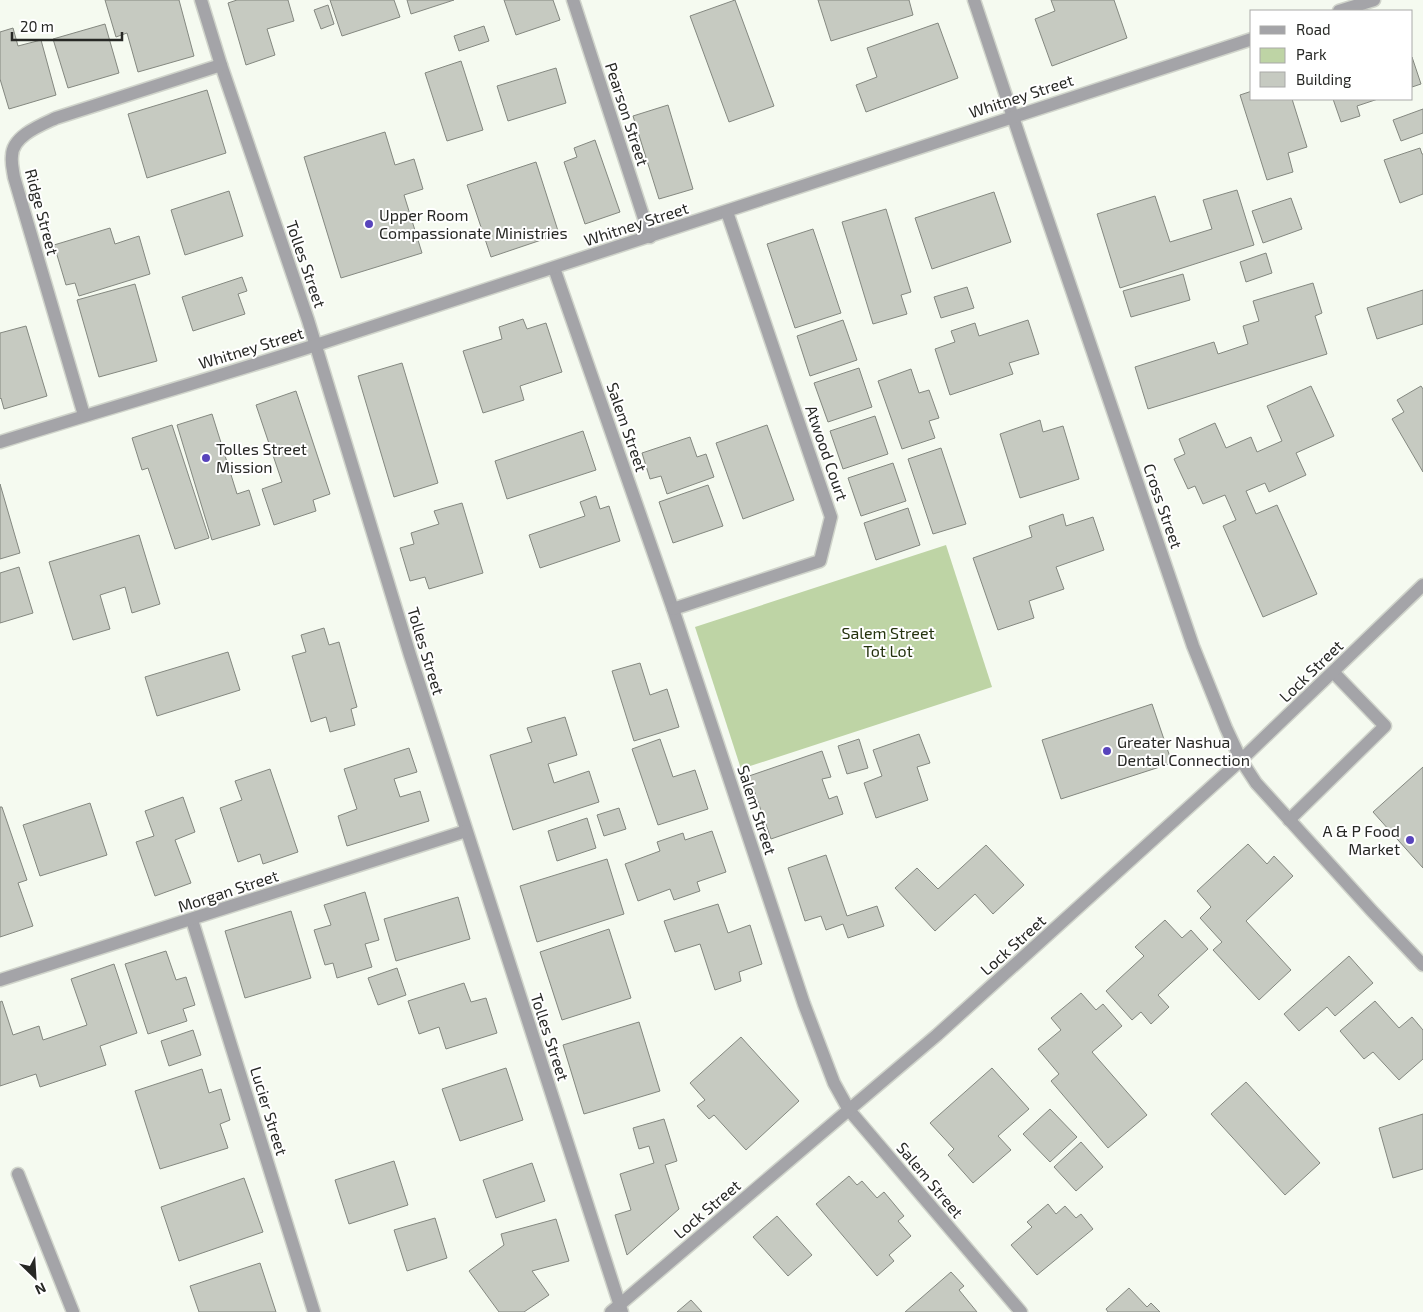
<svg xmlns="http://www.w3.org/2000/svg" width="1423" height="1312" viewBox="0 0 1423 1312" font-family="'Exo 2',sans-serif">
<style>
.green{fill:#bed4a5}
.building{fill:#c6cac1;stroke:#848880}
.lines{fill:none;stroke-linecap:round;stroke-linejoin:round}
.service-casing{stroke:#d0d4cb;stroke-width:15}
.minor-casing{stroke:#d0d4cb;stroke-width:15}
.service{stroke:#a4a4a8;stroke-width:12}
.minor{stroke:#a4a4a8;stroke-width:12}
.poi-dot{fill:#5844bc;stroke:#fff;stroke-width:2}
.labels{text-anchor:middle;stroke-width:4;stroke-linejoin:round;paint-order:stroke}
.street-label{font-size:16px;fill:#272825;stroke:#fff}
.poi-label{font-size:16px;fill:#272825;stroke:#fff;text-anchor:start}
.park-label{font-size:16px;fill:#24320d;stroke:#fff}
</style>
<rect width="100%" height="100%" fill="#f5faf0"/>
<polygon class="green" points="946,545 992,687 741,769 695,627"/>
<g class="building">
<polygon points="105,0 179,0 194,56 138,72 127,33 116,37"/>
<polygon points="237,0 288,0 294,21 267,29 275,55 246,65 228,3"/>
<polygon points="330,0 394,0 400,17 342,36"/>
<polygon points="407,0 454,0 411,14"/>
<polygon points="504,0 553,0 560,20 516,35"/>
<polygon points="735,0 774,106 729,122 690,16"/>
<polygon points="818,0 909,0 913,15 831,41"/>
<polygon points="1051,0 1114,0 1127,38 1052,66 1035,19 1055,11"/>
<polygon points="328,5 334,24 321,29 314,10"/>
<polygon points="938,23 958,78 866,112 856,85 877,77 867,48"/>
<polygon points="105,24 119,73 68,88 53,39"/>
<polygon points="484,26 489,41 459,51 454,36"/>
<polygon points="13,28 18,46 41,40 56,95 9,109 0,79 0,32"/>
<polygon points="1412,57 1421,84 1412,87"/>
<polygon points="461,61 483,130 447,141 425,73"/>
<polygon points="556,68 566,103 508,121 497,86"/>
<polygon points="207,90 226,153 147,178 128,114"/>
<polygon points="1252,91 1252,99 1292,99 1307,147 1288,153 1293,172 1267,180 1240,95"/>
<polygon points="1333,99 1378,99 1357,106 1360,116 1341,122"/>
<polygon points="668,105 693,189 659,199 633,116"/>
<polygon points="1423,109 1423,133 1401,141 1393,120"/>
<polygon points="385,132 395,165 414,159 423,189 404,195 422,253 341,278 304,157"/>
<polygon points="595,140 620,212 585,224 564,162 577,157 574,148"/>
<polygon points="1420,148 1422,154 1423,154 1423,194 1400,203 1384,160"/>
<polygon points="536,162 559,234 491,257 467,185"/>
<polygon points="1237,190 1254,245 1120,288 1097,214 1155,196 1170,242 1212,229 1203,200"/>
<polygon points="229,191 243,236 185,255 171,210"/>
<polygon points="994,192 1011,242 932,269 915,218"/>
<polygon points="1291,198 1302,229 1263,243 1252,211"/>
<polygon points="886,209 911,292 901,295 907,314 873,324 842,222"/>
<polygon points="110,228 115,244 139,236 150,274 79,296 75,283 66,285 54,245"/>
<polygon points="813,229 841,313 795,328 767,244"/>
<polygon points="1266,253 1272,273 1246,282 1240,262"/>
<polygon points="1183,274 1190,300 1131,317 1123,291"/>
<polygon points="242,277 247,291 238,294 245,314 193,331 182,297"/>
<polygon points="1313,283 1322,313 1315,316 1327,354 1148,409 1135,367 1214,342 1218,354 1248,344 1243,326 1259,321 1253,301"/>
<polygon points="135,284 157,361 99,377 77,300"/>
<polygon points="967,287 974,308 941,318 934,297"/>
<polygon points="1423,290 1423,324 1377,339 1367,308"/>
<polygon points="523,319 527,329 546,323 562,372 520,386 524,400 483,413 463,351 502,339 499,327"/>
<polygon points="843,320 857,360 810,376 797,336"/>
<polygon points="1028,320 1039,354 1009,363 1013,374 950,395 935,349 955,342 951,331 975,323 979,336"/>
<polygon points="26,326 47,396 4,409 1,398 0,399 0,333"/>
<polygon points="402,363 438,483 394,497 358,376"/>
<polygon points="859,368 872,407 828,422 814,383"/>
<polygon points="911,369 919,393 929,390 939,418 929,421 935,438 902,449 878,381"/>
<polygon points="1311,386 1334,436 1296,453 1306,475 1269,492 1265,483 1246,491 1256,514 1277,505 1317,594 1263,617 1223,526 1236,520 1225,495 1203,504 1195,486 1188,489 1174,459 1185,454 1179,439 1215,423 1226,448 1251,437 1257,452 1282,441 1267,406"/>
<polygon points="1421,386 1423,389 1423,472 1392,419 1404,412 1397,400"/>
<polygon points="296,391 330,494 313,500 316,511 274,525 262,489 282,482 256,405"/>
<polygon points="212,414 237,494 249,490 260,525 212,540 177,425"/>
<polygon points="875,416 888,454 843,469 830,431"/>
<polygon points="1040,420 1043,432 1063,426 1079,479 1020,498 1000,434"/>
<polygon points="172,425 209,538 175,549 148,468 142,470 132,438"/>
<polygon points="767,425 794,500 743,519 716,443"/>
<polygon points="583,431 596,470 507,499 495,461"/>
<polygon points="690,437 697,457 706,454 714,477 667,494 661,476 650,479 642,453"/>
<polygon points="941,448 966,524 933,534 908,459"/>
<polygon points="893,463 906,501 861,516 848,478"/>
<polygon points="0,484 20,553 0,559"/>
<polygon points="708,485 723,526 673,543 659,502"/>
<polygon points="596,496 600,509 609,506 620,541 540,568 529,535 585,516 580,502"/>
<polygon points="462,503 483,573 429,589 425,577 410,581 400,548 414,544 411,533 439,524 434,511"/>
<polygon points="908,508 920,545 876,560 864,523"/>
<polygon points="1063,514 1066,526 1093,517 1104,550 1056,567 1064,589 1029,601 1034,618 998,630 973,558 1032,537 1029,526"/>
<polygon points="139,535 160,604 132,613 125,587 100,595 110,629 73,640 49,562"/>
<polygon points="19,567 33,613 0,623 0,573"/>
<polygon points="324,628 329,645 339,642 357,707 351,709 355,725 330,732 326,717 311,722 292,656 306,652 301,635"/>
<polygon points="228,652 240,690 157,716 145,677"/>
<polygon points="640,663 650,695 667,689 679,727 634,741 612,671"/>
<polygon points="1152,704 1172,763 1061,799 1042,740"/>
<polygon points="565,717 577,755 548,764 554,783 589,771 599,802 513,830 490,755 532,742 527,728"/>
<polygon points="919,734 930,763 917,767 928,800 876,818 864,783 882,776 873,750"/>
<polygon points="660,739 673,777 695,770 708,809 658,825 632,749"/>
<polygon points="859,739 868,768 847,774 838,746"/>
<polygon points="409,748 417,772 394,779 400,797 420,791 429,821 347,846 338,816 357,809 344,769"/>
<polygon points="822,751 831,777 822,779 829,799 837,796 843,814 771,839 749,776"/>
<polygon points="1423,767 1423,868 1373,812"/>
<polygon points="270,769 298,852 263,864 260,854 238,862 220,808 242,800 235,781"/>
<polygon points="183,797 195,832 175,840 191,883 155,896 136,842 154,836 145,811"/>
<polygon points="90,803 107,855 40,876 23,825"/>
<polygon points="0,807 2,807 27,880 18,883 33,926 0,937"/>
<polygon points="619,808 626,829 604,836 597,815"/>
<polygon points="587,818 596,848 557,861 548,831"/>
<polygon points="712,831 726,872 697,882 700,891 674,900 670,889 638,901 625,864 660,851 657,842 683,833 685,840"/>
<polygon points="1248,844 1267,864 1274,856 1293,876 1246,921 1291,970 1259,1000 1213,950 1222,942 1200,918 1211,907 1197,891"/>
<polygon points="986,845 1024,885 993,914 975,894 935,931 895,888 917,868 938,889"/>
<polygon points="826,855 847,916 877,906 884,926 848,938 843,924 826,930 821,916 805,921 788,868"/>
<polygon points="607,859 624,914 537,942 520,886"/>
<polygon points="365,892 379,940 365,944 372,967 337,978 333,963 325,965 314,930 331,925 324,905"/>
<polygon points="458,897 470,939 396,961 384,919"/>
<polygon points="718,904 728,933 750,925 762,964 739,972 741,981 715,990 700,944 675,952 664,921"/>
<polygon points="291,911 311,978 245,998 225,931"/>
<polygon points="1165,920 1182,938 1191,930 1208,949 1158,995 1169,1007 1151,1024 1141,1012 1132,1020 1106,991 1144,956 1135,947"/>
<polygon points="609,929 631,998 562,1020 540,952"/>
<polygon points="166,951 176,980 186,977 195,1005 183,1009 187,1021 148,1034 125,964"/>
<polygon points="1349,956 1373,983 1335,1016 1327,1007 1299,1031 1284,1014"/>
<polygon points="114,964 137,1033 100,1046 106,1065 40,1087 36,1074 0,1086 0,1002 2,1001 13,1035 39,1026 43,1040 87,1025 71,979"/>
<polygon points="397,968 406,995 378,1005 368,978"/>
<polygon points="464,983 471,1002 486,998 497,1033 446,1049 439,1027 419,1034 408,1001"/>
<polygon points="1081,993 1096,1010 1103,1004 1122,1026 1092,1052 1147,1115 1108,1148 1051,1081 1059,1074 1038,1049 1061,1030 1051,1018"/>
<polygon points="1375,1001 1399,1028 1412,1017 1423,1030 1423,1059 1399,1080 1373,1052 1364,1059 1340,1031"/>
<polygon points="639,1022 660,1091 584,1114 563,1045"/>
<polygon points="193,1030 201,1055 169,1066 161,1041"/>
<polygon points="741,1037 799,1101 746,1150 714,1115 709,1119 697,1106 705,1100 690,1083"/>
<polygon points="506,1068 523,1120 460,1141 442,1089"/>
<polygon points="992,1068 1029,1109 998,1136 1011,1150 973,1183 948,1155 954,1149 930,1123"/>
<polygon points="202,1069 209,1093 221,1089 230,1120 220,1124 228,1148 160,1169 135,1091"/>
<polygon points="1246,1082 1320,1163 1285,1195 1211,1114"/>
<polygon points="1050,1109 1077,1137 1050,1162 1023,1134"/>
<polygon points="1423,1114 1423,1169 1393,1178 1379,1128"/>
<polygon points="664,1119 677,1161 665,1165 679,1209 627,1255 615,1215 631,1210 620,1174 654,1163 649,1146 639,1149 633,1128"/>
<polygon points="1081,1142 1103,1167 1076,1191 1054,1167"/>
<polygon points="394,1161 408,1205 349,1224 335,1180"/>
<polygon points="532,1163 545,1201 496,1218 483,1180"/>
<polygon points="849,1176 857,1185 862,1181 877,1198 884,1192 904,1216 898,1221 911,1236 889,1255 894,1261 877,1276 816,1204"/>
<polygon points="244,1178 263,1232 179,1261 161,1207"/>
<polygon points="1048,1204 1056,1214 1065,1206 1076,1218 1081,1214 1093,1229 1037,1275 1011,1245 1032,1227 1027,1222"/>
<polygon points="777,1216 812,1255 788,1276 753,1237"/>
<polygon points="435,1218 447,1258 407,1271 394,1230"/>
<polygon points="556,1219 569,1261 532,1271 549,1295 524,1312 499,1312 469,1271 504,1245 501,1234"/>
<polygon points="260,1263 276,1312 199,1312 190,1286"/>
<polygon points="951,1272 964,1286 959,1290 977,1312 905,1312"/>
<polygon points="1129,1288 1147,1307 1151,1303 1160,1312 1108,1312 1106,1309"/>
<polygon points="691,1300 702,1312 677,1312"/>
</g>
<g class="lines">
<defs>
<polyline id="service" points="1289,820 1385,726 1333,672"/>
<g id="minor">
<polyline points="201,0 221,65 308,320 410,655 622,1312"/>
<polyline points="573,0 650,237"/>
<polyline points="974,0 1024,150 1193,646 1226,728 1241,760 1256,783 1372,911 1423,965"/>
<polyline points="1339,11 1374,0"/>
<polyline points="554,268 673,609 804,1004 834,1083 849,1110 1021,1312"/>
<path d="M84,415L14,177C13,170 11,163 12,156C12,136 41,125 56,118L221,65"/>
<path d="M0,442C105,409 211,379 316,345C628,244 939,140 1252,39"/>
<polyline points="673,609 820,561 831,517 727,212"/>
<polyline points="192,920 314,1312"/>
<polyline points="0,980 466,831"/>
<polyline points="18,1174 73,1312"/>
<polyline points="611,1312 937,1035 1241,760 1423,585"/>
</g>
</defs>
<use href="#service" class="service-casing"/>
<use href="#minor" class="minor-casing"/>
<use href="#service" class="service"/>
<use href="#minor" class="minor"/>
</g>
<g class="poi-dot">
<circle cx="369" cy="224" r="5"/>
<circle cx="206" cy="458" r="5"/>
<circle cx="1107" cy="751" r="5"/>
<circle cx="1410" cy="840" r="5"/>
</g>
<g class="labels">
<g class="street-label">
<text transform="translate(1021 96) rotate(-18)" y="6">Whitney Street</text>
<text transform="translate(627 114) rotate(72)" y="6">Pearson Street</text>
<text transform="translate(42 212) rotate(75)" y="6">Ridge Street</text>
<text transform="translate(636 224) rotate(-18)" y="6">Whitney Street</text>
<text transform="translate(306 264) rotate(71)" y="6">Tolles Street</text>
<text transform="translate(251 348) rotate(-17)" y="6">Whitney Street</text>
<text transform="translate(627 427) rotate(71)" y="6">Salem Street</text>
<text transform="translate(827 453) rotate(71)" y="6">Atwood Court</text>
<text transform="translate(1163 506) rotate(71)" y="6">Cross Street</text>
<text transform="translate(426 651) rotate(73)" y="6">Tolles Street</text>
<text transform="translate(1311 671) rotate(-44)" y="6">Lock Street</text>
<text transform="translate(757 810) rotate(72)" y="6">Salem Street</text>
<text transform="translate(228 891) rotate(-18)" y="6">Morgan Street</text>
<text transform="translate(1013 945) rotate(-42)" y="6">Lock Street</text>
<text transform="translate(550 1037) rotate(72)" y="6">Tolles Street</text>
<text transform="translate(269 1111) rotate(73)" y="6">Lucier Street</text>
<text transform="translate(930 1180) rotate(50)" y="6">Salem Street</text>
<text transform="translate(707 1209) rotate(-40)" y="6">Lock Street</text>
</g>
<g class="poi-label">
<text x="379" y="221">Upper Room<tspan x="379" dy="18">Compassionate Ministries</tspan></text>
<text x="216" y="455">Tolles Street<tspan x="216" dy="18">Mission</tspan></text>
<text x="1117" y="748">Greater Nashua<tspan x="1117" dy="18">Dental Connection</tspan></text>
<text x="1400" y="837" text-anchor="end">A &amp; P Food<tspan x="1400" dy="18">Market</tspan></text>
</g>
<g class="park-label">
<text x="888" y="639">Salem Street<tspan x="888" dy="18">Tot Lot</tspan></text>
</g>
</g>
<rect x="1250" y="10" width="162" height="90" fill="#ffffff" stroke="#a9a9a8"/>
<rect x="1260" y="26" width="25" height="8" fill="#a4a4a8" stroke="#a9a9a8"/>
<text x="1296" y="35" font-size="15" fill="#272825">Road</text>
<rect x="1260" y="48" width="25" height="15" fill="#bed4a5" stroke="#a9a9a8"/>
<text x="1296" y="60" font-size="15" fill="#272825">Park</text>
<rect x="1260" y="72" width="25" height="15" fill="#c6cac1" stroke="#a9a9a8"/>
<text x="1296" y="85" font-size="15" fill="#272825">Building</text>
<g transform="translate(35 1277) rotate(155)" stroke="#ffffff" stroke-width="4" paint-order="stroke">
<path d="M0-4L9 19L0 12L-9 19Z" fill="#272825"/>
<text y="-8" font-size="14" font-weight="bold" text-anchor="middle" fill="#272825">N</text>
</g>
<path d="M12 32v8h110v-8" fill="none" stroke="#272825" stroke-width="2.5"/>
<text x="20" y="32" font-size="15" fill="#272825" stroke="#ffffff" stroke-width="4" paint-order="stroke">20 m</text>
</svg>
